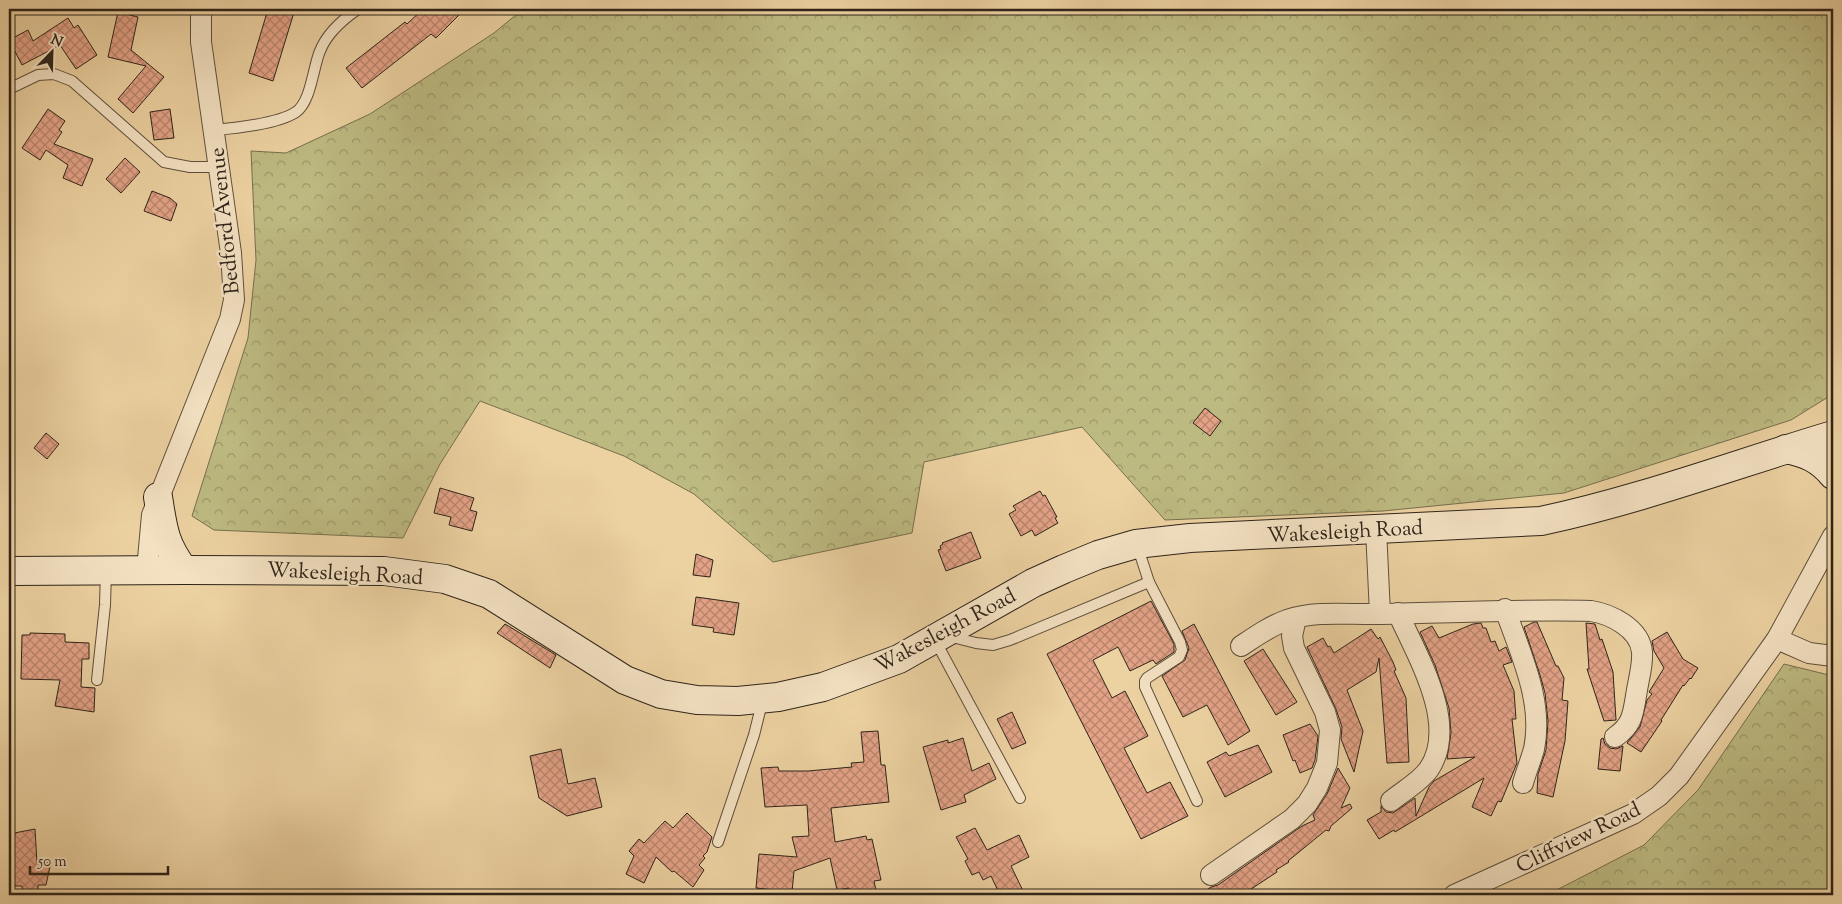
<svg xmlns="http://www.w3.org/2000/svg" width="1842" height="904" viewBox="0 0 1842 904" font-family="'Sorts Mill Goudy',serif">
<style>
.forest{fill:url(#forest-crowns);stroke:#766f4e}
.building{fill:url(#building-cross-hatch);stroke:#2f241a}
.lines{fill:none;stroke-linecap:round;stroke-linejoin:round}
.service-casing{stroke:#5e4f3c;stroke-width:12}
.minor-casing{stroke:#5e4f3c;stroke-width:22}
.secondary-casing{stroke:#2f241a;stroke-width:30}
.service{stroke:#f3e1c2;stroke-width:10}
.minor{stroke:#f3e1c2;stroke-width:20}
.secondary{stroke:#f3e1c2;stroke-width:28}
.labels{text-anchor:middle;stroke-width:5;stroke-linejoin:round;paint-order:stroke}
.street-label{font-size:21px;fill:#2f241a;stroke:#f3e1c2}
</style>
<defs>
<pattern id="forest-crowns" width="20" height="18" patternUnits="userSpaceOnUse" patternTransform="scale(1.25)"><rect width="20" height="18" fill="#bdba81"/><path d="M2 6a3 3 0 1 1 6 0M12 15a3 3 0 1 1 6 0" fill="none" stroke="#9a9769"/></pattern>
<pattern id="building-cross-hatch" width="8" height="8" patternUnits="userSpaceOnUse" patternTransform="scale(1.25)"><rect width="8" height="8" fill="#e3a286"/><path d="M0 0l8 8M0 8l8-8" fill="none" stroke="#b8846d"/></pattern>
</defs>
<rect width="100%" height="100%" fill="#ecd1a1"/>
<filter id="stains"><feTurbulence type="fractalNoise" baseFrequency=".004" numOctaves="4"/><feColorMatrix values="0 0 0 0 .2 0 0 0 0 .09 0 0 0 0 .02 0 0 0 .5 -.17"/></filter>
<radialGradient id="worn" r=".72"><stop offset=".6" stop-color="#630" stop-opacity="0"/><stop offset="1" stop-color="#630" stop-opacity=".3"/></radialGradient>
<g class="forest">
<polygon points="523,9 1833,9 1833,394 1791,420 1564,493 1383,511 1165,520 1082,427 924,462 912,533 773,562 694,494 624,456 480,401 440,464 403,538 214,530 192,516 248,338 256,260 251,151 286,153 370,114 494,33"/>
<polygon points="1784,664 1833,676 1833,895 1547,895 1644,845 1698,790"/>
</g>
<g class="building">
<polygon points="268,9 295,9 273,81 249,73"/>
<polygon points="423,9 465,9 436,38 431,34 362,88 346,68 405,22 407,24"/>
<polygon points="118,12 138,17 131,50 164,77 133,113 118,99 146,66 108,57"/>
<polygon points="68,18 74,28 78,25 97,55 76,69 60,45 22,65 9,40 28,30 33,41"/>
<polygon points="48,109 65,121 59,130 62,132 54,144 93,159 82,186 63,178 68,165 46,150 40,160 22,148"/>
<polygon points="170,109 174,138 154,140 150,112"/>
<polygon points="125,158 140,172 121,193 106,179"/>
<polygon points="152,191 170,198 177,204 171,221 144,211"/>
<polygon points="1205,408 1221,421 1210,436 1193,423"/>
<polygon points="46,433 59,444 47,459 34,448"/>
<polygon points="440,488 474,498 470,510 477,512 472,531 449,525 451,517 434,513"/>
<polygon points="1040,491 1043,496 1045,495 1057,517 1055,518 1058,523 1035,536 1032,530 1021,536 1009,514 1016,510 1013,506"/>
<polygon points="971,532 981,558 946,571 938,550 941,549 940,546 943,544 942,543"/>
<polygon points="696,554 713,560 710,577 693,575"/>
<polygon points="696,597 739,603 734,635 713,632 714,628 692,625"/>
<polygon points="1151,601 1174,644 1174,652 1156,664 1153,660 1130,671 1118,647 1093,660 1112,698 1125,691 1148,736 1124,748 1147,793 1170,782 1188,816 1141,839 1047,654"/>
<polygon points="1534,622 1537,622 1556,666 1558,666 1564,678 1562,700 1568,701 1565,741 1553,797 1537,793 1538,774 1546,750 1548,721 1545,693 1540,675 1524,627"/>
<polygon points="1481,623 1483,628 1486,628 1491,642 1495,641 1499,651 1506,647 1512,662 1503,665 1514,691 1516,719 1512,719 1517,763 1501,802 1498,801 1491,816 1472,807 1484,778 1395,832 1394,830 1379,839 1367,820 1381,812 1381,806 1386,812 1393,813 1415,798 1416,816 1429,787 1434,781 1475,757 1447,759 1451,733 1449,708 1435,665 1420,632 1432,626 1439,638 1473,624"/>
<polygon points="1586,623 1595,624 1600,640 1602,639 1613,672 1616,720 1604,721 1587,669 1589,669"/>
<polygon points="505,624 556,655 550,668 497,633"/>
<polygon points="1194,624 1250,731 1228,745 1207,705 1183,717 1162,676 1185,660 1189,648 1182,631"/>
<polygon points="1371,629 1378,639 1380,637 1393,662 1396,670 1394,671 1406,698 1409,762 1387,763 1379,658 1376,672 1347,690 1363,731 1354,772 1341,739 1342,727 1336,709 1307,647 1323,638 1328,647 1330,646 1334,653"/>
<polygon points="1667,632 1683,659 1698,668 1691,679 1690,678 1684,686 1683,685 1661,720 1662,721 1641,752 1627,743 1640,727 1647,700 1652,694 1649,692 1664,668 1654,651 1652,641"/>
<polygon points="30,633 65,634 65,642 89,643 89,659 82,659 81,687 95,688 94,712 55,706 60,680 21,679 22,635 30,635"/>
<polygon points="1263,649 1297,702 1276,715 1244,661"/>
<polygon points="1012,712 1026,743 1012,749 997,719"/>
<polygon points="1310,724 1318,736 1315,760 1312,768 1300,773 1295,760 1293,761 1283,735"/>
<polygon points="878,731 881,765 885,765 889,802 831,808 835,842 866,836 867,840 872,839 881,880 874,881 877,895 850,895 849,888 837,890 830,858 794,871 792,892 756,888 759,854 797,857 792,837 809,836 807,805 765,807 761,768 778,767 779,771 808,771 852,767 851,763 864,762 861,732"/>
<polygon points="963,738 972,771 989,763 996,779 964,795 966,802 941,810 923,747 948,740 948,743"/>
<polygon points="1603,738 1605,744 1610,748 1616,749 1623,746 1620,771 1598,769 1601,739"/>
<polygon points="1258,745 1272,772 1225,797 1207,762 1226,752 1229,756"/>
<polygon points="561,749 568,784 595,778 602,807 567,816 539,798 530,756"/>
<polygon points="1338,768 1350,788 1341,808 1350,804 1352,808 1331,826 1329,831 1326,830 1288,861 1289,862 1276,870 1277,872 1242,895 1199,895 1211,887 1218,885 1302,826 1315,820 1313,815 1327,794"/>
<polygon points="687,813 712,837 707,852 703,856 705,858 699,865 704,870 693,887 674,871 672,872 656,857 644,883 626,874 634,856 629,851 639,839 644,843 665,821 673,828"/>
<polygon points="975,828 987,850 1019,835 1029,857 1011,866 1025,895 1000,895 991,876 983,880 979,872 972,875 965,861 968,859 956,837"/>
<polygon points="35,829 37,863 51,862 46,885 38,885 38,895 23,895 22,886 9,886 9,834"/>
</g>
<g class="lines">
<defs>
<g id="service">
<polyline points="9,89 38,75 54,74 72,81 164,162 190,167 220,167"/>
<path d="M214,130C236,128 278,124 296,112C311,102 313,67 320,51C327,33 342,20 358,9"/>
<polyline points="1137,545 1149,582 1180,642 1182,650 1179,657 1147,678 1145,681 1145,687 1197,801"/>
<polyline points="948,636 976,643 993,645 1010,640 1149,582"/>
<polyline points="935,640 1020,798"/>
<polyline points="97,680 105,605 106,571"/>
<polyline points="718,842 754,735 763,699"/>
</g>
<g id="minor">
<polyline points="1376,529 1380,614"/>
<polyline points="147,570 152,515 230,319 234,300 231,253 201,42 201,17 202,9"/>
<path d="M1505,609C1520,653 1544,701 1534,749C1531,760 1526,772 1523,783"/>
<polyline points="1777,639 1809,653 1833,656"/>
<path d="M1241,646C1256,636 1270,626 1287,620C1318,610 1349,615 1381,614C1451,613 1521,609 1591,611C1610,614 1640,628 1642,652C1643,664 1639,678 1637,690C1633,712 1634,724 1615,737"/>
<path d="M1391,801C1403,791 1420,782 1429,769C1459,724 1417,656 1398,613"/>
<polyline points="1211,875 1292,819 1307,804 1317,788 1327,763 1330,730 1325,712 1294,648 1292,636 1296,618"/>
<polyline points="1454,895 1633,814 1659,796 1679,776 1777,639 1833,536"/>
</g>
<g id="secondary">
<path d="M1786,449C1806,453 1820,459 1833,475"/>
<path d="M158,497C163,528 164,544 184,570"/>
<path d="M9,571L184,570L384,571L445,579L489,594L625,680L661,694L697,700L738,701L778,697L823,687L899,659L1033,583L1064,569L1098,555L1136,544L1190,538L1541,521C1640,500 1736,464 1833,435"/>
</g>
</defs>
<use href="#service" class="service-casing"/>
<use href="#minor" class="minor-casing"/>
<use href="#secondary" class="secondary-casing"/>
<use href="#service" class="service"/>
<use href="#minor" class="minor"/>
<use href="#secondary" class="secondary"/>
</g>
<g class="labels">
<g class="street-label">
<text transform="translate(224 221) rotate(-96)" y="7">Bedford Avenue</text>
<text transform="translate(1345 531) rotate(-3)" y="7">Wakesleigh Road</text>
<text transform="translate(345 573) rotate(3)" y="7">Wakesleigh Road</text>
<text transform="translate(945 630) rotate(-28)" y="7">Wakesleigh Road</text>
<text transform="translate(1578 837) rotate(-26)" y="7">Cliffview Road</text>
</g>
</g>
<rect width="1842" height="904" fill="none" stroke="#ecd1a1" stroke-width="30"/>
<rect x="10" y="10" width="1822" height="884" fill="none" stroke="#2f241a" stroke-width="2.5"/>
<rect x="15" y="15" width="1812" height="874" fill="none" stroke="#2f241a"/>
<g transform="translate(52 52) rotate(23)" stroke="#f3e1c2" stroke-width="4" paint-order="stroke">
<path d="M0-4L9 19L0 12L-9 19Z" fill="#2f241a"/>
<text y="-8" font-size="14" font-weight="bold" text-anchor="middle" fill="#2f241a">N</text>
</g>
<path d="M30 866v8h138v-8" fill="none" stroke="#2f241a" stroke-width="2.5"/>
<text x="38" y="866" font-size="15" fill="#2f241a" stroke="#f3e1c2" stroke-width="4" paint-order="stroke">50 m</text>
<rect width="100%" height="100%" filter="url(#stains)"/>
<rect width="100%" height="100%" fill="url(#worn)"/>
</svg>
